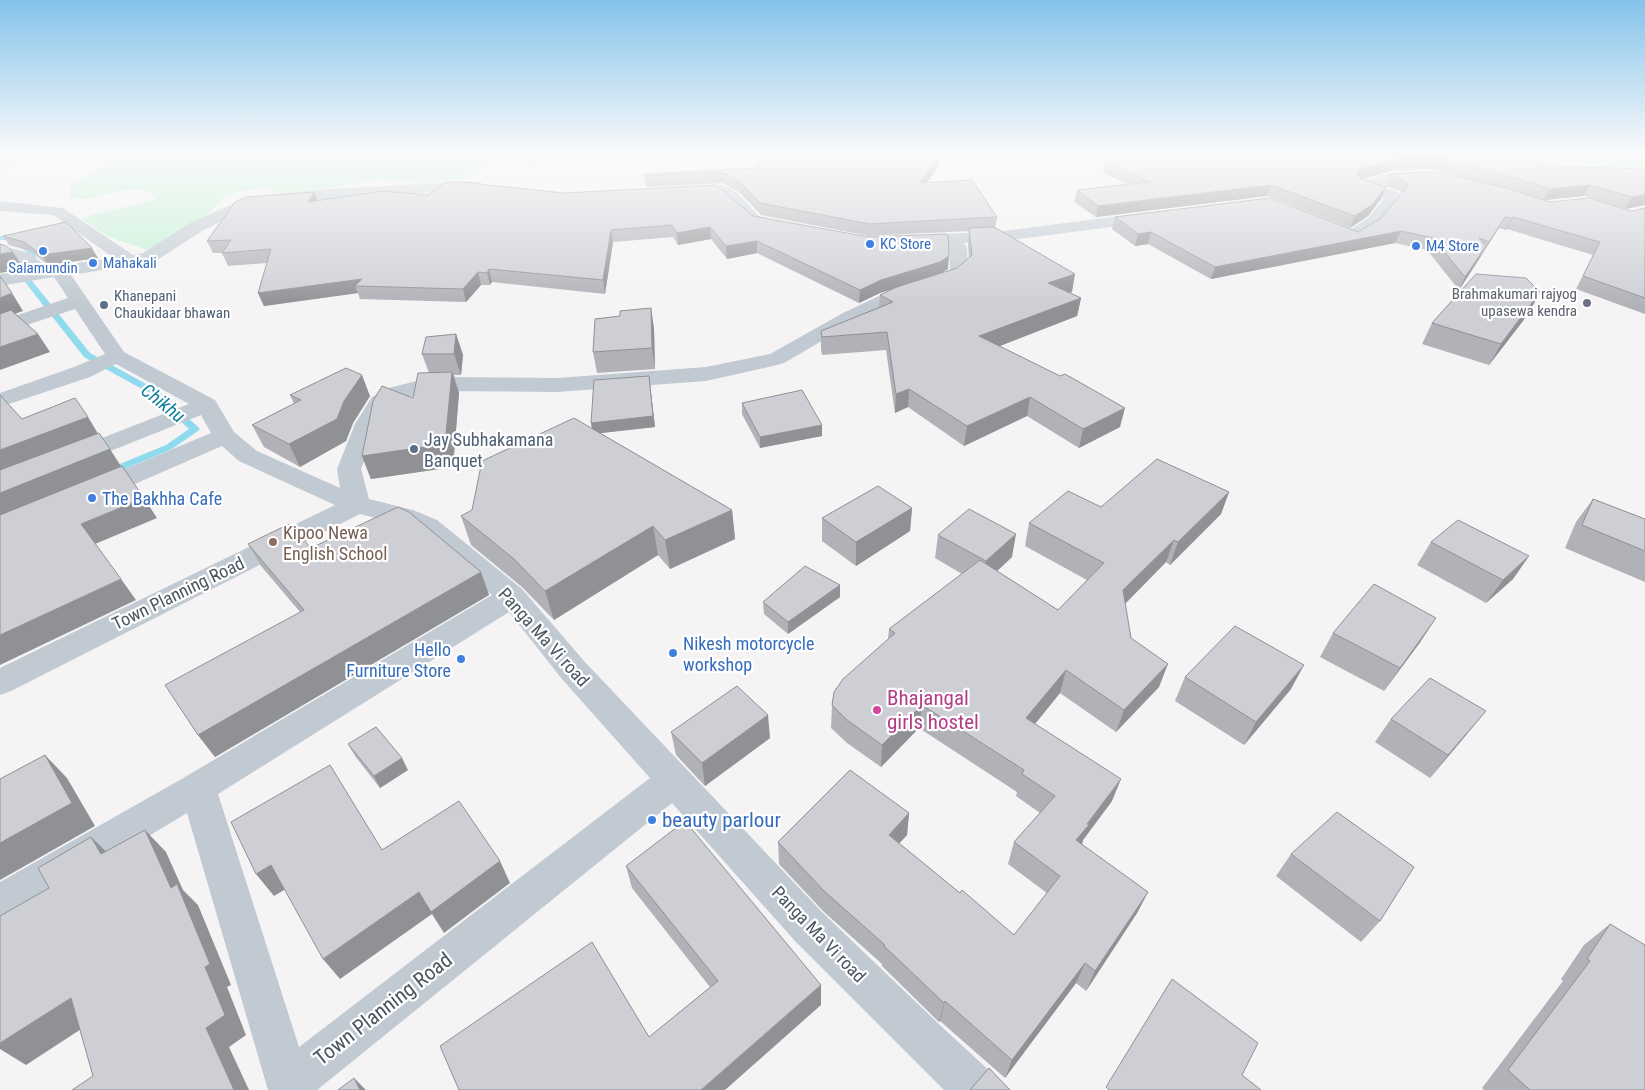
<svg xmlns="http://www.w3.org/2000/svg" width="1645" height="1090" viewBox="0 0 1645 1090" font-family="'Roboto Condensed',sans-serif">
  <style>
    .green { fill: #c3f1d5 }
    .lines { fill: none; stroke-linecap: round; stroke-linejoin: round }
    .stream { fill: #90daee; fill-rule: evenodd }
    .minor { fill: #c1cad2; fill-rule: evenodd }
    .wall { fill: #b0b2b7; fill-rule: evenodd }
    .shaded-wall { fill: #909195 }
    .building { fill: #cdcfd5; stroke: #909195 }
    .shop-dot { fill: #3f7fe0; stroke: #fff; stroke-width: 2 }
    .worship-dot { fill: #6b7280; stroke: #fff; stroke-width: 2 }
    .service-dot { fill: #5c6f8a; stroke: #fff; stroke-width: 2 }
    .education-dot { fill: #8d6e63; stroke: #fff; stroke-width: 2 }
    .hotel-dot { fill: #d1479c; stroke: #fff; stroke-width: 2 }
    .labels { text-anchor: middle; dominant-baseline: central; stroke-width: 4.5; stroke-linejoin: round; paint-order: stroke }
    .far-shop-label { font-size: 15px; fill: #366cbe; stroke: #fff; text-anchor: start }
    .far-worship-label { font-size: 15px; fill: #5b616d; stroke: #fff; text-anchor: end }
    .far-service-label { font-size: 15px; fill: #4e5e75; stroke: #fff; text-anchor: start }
    .service-label { font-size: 18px; fill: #4e5e75; stroke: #fff; text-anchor: start }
    .shop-label { font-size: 18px; fill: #366cbe; stroke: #fff; text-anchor: start }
    .education-label { font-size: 18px; fill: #785e54; stroke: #fff; text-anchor: start }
    .street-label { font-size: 18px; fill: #4a5661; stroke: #fff }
    .water-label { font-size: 19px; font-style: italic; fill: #0c7c9b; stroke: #fff }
    .near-hotel-label { font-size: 21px; fill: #b23c85; stroke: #fff; text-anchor: start }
    .near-shop-label { font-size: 21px; fill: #366cbe; stroke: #fff; text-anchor: start }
    .near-street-label { font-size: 21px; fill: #4a5661; stroke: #fff }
  </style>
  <rect width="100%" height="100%" fill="#f5f3f3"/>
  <g class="green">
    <path d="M0 155H69C44 157 20 158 0 172Z"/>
    <path d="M98 155H642L617 161 527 164 506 160 490 164 463 179 432 183 376 180 300 193 281 194 266 188 246 190 226 195 202 221 147 250 109 237 82 219 88 216 150 201 157 198C143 180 104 196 85 199 79 199 74 198 69 198L70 186 108 163Z"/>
    <polygon points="1509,155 1645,155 1645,178 1563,185"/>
  </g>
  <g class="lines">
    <polygon class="stream" points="0,236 20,237 35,253 38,266 29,277 90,353 157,390 198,427 200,429 198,431 172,449 113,474 105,474 104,472 105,470 166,445 189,429 151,394 84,357 21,277 30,266 27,253 16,240 0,240"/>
    <g class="minor">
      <polygon points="1426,171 1431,173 1434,176 1431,179 1390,183 1378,185 1400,193 1402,196 1381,223 1358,241 1346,241 1323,231 1321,227 1323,223 1329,222 1350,230 1369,217 1384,198 1357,188 1354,185 1357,182 1390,173"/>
      <path d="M476 181 481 183 484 186 481 189 328 199 250 207 202 231 154 262 71 275 124 352 215 400 234 432 257 451 340 488 337 469 355 424 372 397 389 388 432 377 557 378 706 367 770 354 843 313 881 295 940 276 950 270 949 248 946 244 911 245 905 244 902 240 905 236 1002 231 1151 212 1157 214 1159 217 1157 220 1151 222 1002 241 964 243 967 247 968 272C956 290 915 295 895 303 856 318 820 343 784 363L777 365 706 381 557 392 432 391 405 398 389 406 379 424 361 469 369 499 413 510 437 520 522 589 584 661 823 913 942 1027 993 1074 1000 1090H944L795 941 672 803 317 1090H268L187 813 14 917 0 922V882L185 777 492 595 419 532 396 523 360 514 11 691 0 695V668L335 505 239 461 222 446 105 497 96 499 87 497 83 491 87 485 211 433 201 415 0 495V478L189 404 116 364 90 377 0 407V393L74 367 105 354 75 309 0 334V321L68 298 54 277 0 286V274L28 270 17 261 0 256V245L29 253 47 267 114 258 53 215 0 211V201L63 208 133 255 143 253 190 223 246 198 328 189ZM509 612 562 679 650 778 299 1047 218 794Z"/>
      <path d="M722 185C738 189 747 205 758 215 763 220 774 220 781 221L783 225 781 229 775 230 748 225 737 210 719 195H693L690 192 693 189Z"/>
    </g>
  </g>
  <g class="wall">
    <polygon points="758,155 940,155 939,164 927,183 997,217 995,228 1072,292 1069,293 1081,298 1077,316 999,346 1120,427 1079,448 1027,416 964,446 908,407 895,413 886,350 822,355 821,349 821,331 879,307 880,295 893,289 880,293 859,303 757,253 727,259 711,239 678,245 673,237 613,242 605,294 492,282 490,285 481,285 466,302 360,299 358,293 264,306 258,293 267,263 228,266 222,253 213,253 207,241 314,192 318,201 753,216 948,269 940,274 957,268 969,258 968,245 969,231 869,236 761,215 739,192 723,183 646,187 644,174 757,168"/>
    <path d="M1439 156 1538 166 1645 169V205L1625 209 1632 211 1645 208V314L1576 289 1593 255 1507 229 1505 230 1499 228 1459 290 1427 250 1395 243 1211 279 1148 244 1135 246 1112 229 1115 217 1358 232 1380 219 1402 194 1401 191 1385 186 1390 174 1501 187 1432 169 1390 171 1362 179 1386 187 1381 199 1368 216 1350 228 1267 196 1096 217 1074 202 1077 190 1128 184 1103 173 1105 162ZM1504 187 1544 200 1584 196 1620 207 1550 202Z"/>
    <polygon points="3,236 98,258 48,265 30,251 9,245"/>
    <polygon points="651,308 654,329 655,369 597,373 593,352 620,316"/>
    <polygon points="1529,313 1489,365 1422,344 1432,323"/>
    <polygon points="456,334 463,355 461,375 454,375 459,393 453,467 371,479 362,456 413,398 429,373 422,354"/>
    <polygon points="649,376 655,427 600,433 732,510 735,539 670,569 658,555 554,620 523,588 471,545 461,516 472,510 592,429 591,423"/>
    <polygon points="290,395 370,396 353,423 346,441 300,467 264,447 252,425 294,404"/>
    <polygon points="742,403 822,436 760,448 742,414"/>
    <polygon points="1229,492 1221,514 1170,565 1166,562 1125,604 1131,638 1159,687 1116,732 1060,693 1035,724 1112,801 1083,840 1082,845 1148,892 1137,913 1086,991 1076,983 1005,1078 940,1021 939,1022 882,966 882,964 824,912 779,864 778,842 909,813 907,835 899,843 960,893 1014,935 1047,893 1008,864 1014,842 1040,813 1016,796 1017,792 919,728 881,767 847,743 831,728 832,705 888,639 889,629 962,574 935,558 938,535 1012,557 997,571 1058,610 1087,580 1025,546 1029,523 1101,507"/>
    <polygon points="1593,499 1645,519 1645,582 1565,548 1576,522"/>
    <polygon points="912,508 910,531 856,566 822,541 822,518"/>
    <polygon points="1431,542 1529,556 1513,579 1486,603 1417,565"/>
    <polygon points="248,544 311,548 481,572 489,595 215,757 198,735 300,612 261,566"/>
    <polygon points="840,585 840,597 788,634 764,614 763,602"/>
    <polygon points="1333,633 1421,641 1384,691 1320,657"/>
    <polygon points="1185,677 1291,689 1244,745 1175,701"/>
    <polygon points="1391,719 1467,734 1430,778 1375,742"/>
    <polygon points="671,732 770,738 705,786 676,755"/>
    <polygon points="348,744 408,770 380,788 355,756"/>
    <polygon points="1291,854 1380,921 1361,942 1276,876"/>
    <polygon points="626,866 821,1005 649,1037 710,987 632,888"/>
    <polygon points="1610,924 1645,1090 1484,1090 1482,1088 1563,981 1561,979 1584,945"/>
  </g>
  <g class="shaded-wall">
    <polygon points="939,155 940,155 939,164 919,195 920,183"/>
    <polygon points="1394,160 1390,171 1356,181 1357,174 1360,169"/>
    <polygon points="1271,185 1267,196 1096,217 1098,206"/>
    <polygon points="1590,185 1584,196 1544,200 1550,189"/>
    <polygon points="1386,187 1381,199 1368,216 1350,228 1355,216"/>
    <polygon points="314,192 319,203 308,202"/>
    <polygon points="1645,195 1645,205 1625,209 1632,197"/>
    <polygon points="1505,217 1499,228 1482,254 1489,242"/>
    <polygon points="1513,217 1507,229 1505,230 1512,218"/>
    <polygon points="710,227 711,239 678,245 677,233"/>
    <polygon points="611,230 613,242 605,294 603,280"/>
    <polygon points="1401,231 1395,243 1211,279 1215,267"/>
    <polygon points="1151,232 1148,244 1135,246 1138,234"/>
    <polygon points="757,241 757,253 727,259 726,246"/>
    <polygon points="1486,246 1480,258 1459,290 1465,277"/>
    <polygon points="92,248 98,258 48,265 42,255"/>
    <polygon points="13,252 24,269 0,273 0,254"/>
    <polygon points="949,256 948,269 939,274 880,293 859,303 860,290 881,280"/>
    <polygon points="489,269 492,282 490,285 487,273"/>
    <polygon points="478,272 481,285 466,302 463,289"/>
    <polygon points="1075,274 1072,292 1045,300 1048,283"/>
    <polygon points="362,279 355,286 358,293 264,306 258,293"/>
    <polygon points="1540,292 1529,313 1489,365 1501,344"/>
    <polygon points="12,293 23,311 0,319 0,298"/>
    <polygon points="1081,298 1077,316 977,355 979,336"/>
    <polygon points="651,308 654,329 655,369 652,348"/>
    <polygon points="38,334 50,352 0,370 0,347"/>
    <polygon points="456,334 463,355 461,375 454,354"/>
    <polygon points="452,372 459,393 453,467 371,479 362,456"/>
    <polygon points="362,375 370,396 353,423 346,441 300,467 289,444 344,401"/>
    <polygon points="649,376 655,427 593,434 591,423"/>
    <polygon points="909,389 908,407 895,413 896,394"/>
    <polygon points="1030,397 1027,416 964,446 967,426"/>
    <polygon points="1125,408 1120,427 1079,448 1083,429"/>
    <polygon points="88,417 100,437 0,476 0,450"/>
    <polygon points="822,425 822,436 760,448 760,437"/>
    <polygon points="110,449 122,468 0,520 0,493"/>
    <polygon points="1229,492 1221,514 1170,565 1178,542"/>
    <polygon points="144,498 157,518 95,544 81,524"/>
    <polygon points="912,508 910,531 856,566 856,542"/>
    <polygon points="732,510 735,539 670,569 665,540"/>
    <polygon points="653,526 658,555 554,620 545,591"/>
    <polygon points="1016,534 1012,557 982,585 986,561"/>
    <polygon points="1174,540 1166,562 1116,613 1123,590"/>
    <polygon points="1529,556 1513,579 1486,603 1503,580"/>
    <polygon points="481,572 489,595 215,757 198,735"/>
    <polygon points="121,579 136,600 0,665 0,635"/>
    <polygon points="840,585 840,597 788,634 788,622"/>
    <polygon points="1436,618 1421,641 1384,691 1400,668"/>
    <polygon points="1168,664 1159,687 1116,732 1124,710"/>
    <polygon points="1304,665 1291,689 1244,745 1256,722"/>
    <polygon points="1066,670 1060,693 1021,741 1026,718"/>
    <polygon points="922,705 919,728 881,767 882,745"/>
    <polygon points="1486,711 1467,734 1430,778 1448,755"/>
    <polygon points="768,715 770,738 705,786 702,763"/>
    <polygon points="45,755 67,778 95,826 0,880 0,843"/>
    <polygon points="402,758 408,770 380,788 374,776"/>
    <polygon points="1121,779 1112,801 1083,840 1081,847 1076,840"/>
    <polygon points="909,813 907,835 887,857 889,835"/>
    <polygon points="145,830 166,852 183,890 198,905 231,985 227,987 246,1035 229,1047 249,1090 234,1090 206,1028 171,888"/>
    <polygon points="91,837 114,859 101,854"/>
    <polygon points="500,861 510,883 444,933 432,914 340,979 323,959 419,892"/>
    <polygon points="271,865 289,887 274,896 256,874"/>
    <polygon points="1148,892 1137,913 1086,991 1095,971"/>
    <polygon points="1085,963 1076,983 1005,1078 1012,1060"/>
    <polygon points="821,985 821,1005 725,1090 701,1090"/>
    <polygon points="71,998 98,1018 26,1065 0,1049 0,1043"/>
    <polygon points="945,1001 940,1021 939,1022 944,1003"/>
    <polygon points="354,1078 366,1090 360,1090"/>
  </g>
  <g class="building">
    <polygon points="758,155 939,155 920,183 972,180 997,217 870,224 760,203 739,181 722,172 644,176 644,174 757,168"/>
    <polygon points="1135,155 1435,155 1439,156 1440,155 1533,155 1538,166 1645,169 1645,195 1632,197 1590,185 1550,189 1516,178 1437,158 1394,160 1360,169 1357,174 1360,178 1386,187 1373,204 1355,216 1271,185 1098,206 1077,190 1150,182 1105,162"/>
    <polygon points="1437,172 1503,187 1550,202 1589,198 1632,211 1645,208 1645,298 1583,276 1600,242 1513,217 1512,218 1505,217 1489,242 1479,238 1486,246 1465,277 1433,238 1401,231 1215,267 1151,232 1138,234 1115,217 1269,198 1358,232 1380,219 1408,186 1405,180 1390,174"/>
    <polygon points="447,182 461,182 564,193 716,185 753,216 869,237 946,234 948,236 949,256 940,262 881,280 860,290 757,241 726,246 710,227 677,233 672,225 611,230 603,280 489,269 487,273 478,272 463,289 355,286 362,279 258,293 271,249 222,253 231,240 207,241 235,202 246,197 314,192 308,202 383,191 428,195"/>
    <polygon points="66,222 92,248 42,255 24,242 3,236"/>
    <polygon points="994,227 1075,274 1048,283 1081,298 979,336 1060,376 1065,374 1125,408 1083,429 1030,397 967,426 909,389 896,394 887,332 822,337 821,331 893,302 880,295 897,287 957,268 972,255 969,228"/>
    <polygon points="0,244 6,246 13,252 0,254"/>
    <polygon points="1476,274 1526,278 1540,292 1501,344 1432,323"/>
    <polygon points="0,276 12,293 0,298"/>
    <polygon points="651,308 652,348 593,352 595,319 620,316 620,311"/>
    <polygon points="11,310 38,334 0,347 0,314"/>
    <polygon points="456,334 454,354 422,354 426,337"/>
    <polygon points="346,368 362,375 344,401 337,419 289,444 252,425 301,400 290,395"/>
    <polygon points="452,372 445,444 362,456 373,401 382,386 413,398 418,373"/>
    <polygon points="649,376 653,416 591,423 594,380"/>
    <polygon points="802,390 822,425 760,437 742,403"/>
    <polygon points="0,395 22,419 75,398 88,417 0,450"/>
    <polygon points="574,418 732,510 665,540 653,526 545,591 514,559 461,516 472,510 482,461"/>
    <polygon points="99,433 110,449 0,493 0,470"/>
    <polygon points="1157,459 1229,492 1178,542 1174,540 1123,590 1131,638 1168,664 1124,710 1066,670 1026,718 1121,779 1087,824 1089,825 1076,840 1148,892 1095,971 1085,963 1012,1060 945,1001 944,1003 884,946 885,945 824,891 778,842 850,770 909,813 889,835 960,893 962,890 1014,935 1060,876 1014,842 1055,796 1022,774 1024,770 922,705 882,745 847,720 832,705 834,692 843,679 895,633 889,629 980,560 1058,610 1104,563 1029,523 1068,491 1101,507"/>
    <polygon points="122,466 144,498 81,524 121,579 0,635 0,515"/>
    <polygon points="878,486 912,508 856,542 822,518"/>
    <polygon points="1593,499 1645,519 1645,551 1582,525"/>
    <polygon points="398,507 409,512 481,572 198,735 165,685 304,610 248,544 289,524 311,548"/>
    <polygon points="969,509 1016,534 986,561 938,535"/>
    <polygon points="1458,520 1529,556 1503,580 1431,542"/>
    <polygon points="805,566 840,585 788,622 763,602"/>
    <polygon points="1374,584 1436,618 1400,668 1333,633"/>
    <polygon points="1235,626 1304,665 1256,722 1185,677"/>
    <polygon points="1430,678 1486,711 1448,755 1391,719"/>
    <polygon points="737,686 768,715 702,763 671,732"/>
    <polygon points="376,727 402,758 374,776 348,744"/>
    <polygon points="45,755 72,803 0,843 0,779"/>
    <polygon points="330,765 382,850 459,801 500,861 431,912 419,892 323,959 271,865 256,874 231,822"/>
    <polygon points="1337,812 1414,867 1380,921 1291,854"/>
    <polygon points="685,821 821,985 701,1090 459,1090 440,1046 592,942 649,1037 718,981 626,866"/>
    <polygon points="145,830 171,888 177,884 210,964 205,967 225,1015 206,1028 234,1090 72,1090 93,1076 71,998 0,1043 0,916 49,888 38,868 91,837 101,854"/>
    <polygon points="1610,924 1645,945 1645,1090 1530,1090 1508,1070 1590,961 1587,959"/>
    <polygon points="1172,979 1258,1043 1242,1075 1261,1090 1109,1090 1106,1087"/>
    <polygon points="989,1068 1010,1090 970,1090"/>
    <polygon points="354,1078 360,1090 338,1090"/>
  </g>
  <linearGradient id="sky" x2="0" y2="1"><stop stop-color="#85c3ea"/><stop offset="0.5" stop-color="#fafafa"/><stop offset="1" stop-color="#fafafa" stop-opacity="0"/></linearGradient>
  <rect width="1645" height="307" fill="url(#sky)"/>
  <g class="shop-dot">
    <circle cx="870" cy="244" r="5"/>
    <circle cx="1416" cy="246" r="5"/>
    <circle cx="43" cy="251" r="5"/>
    <circle cx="93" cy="263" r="5"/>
    <circle cx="92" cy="498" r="5"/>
    <circle cx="673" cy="653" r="5"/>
    <circle cx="461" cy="659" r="5"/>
    <circle cx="652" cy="820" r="5"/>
  </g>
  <circle class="worship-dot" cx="1587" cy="303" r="5"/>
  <g class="service-dot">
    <circle cx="104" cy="305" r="5"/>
    <circle cx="414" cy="449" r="5"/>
  </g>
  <circle class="education-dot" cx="273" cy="542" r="5"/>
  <circle class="hotel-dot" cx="877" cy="710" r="5"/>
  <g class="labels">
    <g class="far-shop-label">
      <text x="880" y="244">KC Store</text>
      <text x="1426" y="246">M4 Store</text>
      <text x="103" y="263">Mahakali</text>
      <text x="43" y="268" text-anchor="middle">Salamundin</text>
    </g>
    <g class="far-worship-label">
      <text x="1577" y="294">Brahmakumari rajyog<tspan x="1577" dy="17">upasewa kendra</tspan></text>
    </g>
    <g class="far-service-label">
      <text x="114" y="296">Khanepani<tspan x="114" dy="17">Chaukidaar bhawan</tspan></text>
    </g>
    <g class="service-label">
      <text x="424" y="439">Jay Subhakamana<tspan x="424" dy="21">Banquet</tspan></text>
    </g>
    <g class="shop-label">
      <text x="102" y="498">The Bakhha Cafe</text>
      <text x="683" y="643">Nikesh motorcycle<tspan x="683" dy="21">workshop</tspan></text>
      <text x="451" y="649" text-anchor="end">Hello<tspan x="451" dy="21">Furniture Store</tspan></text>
    </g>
    <g class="education-label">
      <text x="283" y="532">Kipoo Newa<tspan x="283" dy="21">English School</tspan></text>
    </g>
    <g class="street-label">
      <text transform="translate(178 593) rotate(-26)">Town Planning Road</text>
      <text transform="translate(544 637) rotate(48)">Panga Ma Vi road</text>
      <text transform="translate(819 934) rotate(46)">Panga Ma Vi road</text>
    </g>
    <g class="water-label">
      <text transform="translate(163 403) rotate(38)">Chikhu</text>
    </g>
    <g class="near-hotel-label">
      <text x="887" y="698">Bhajangal<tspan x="887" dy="24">girls hostel</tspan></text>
    </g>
    <g class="near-shop-label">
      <text x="662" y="820">beauty parlour</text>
    </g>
    <g class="near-street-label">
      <text transform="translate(383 1009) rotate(-38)">Town Planning Road</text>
    </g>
  </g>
</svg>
